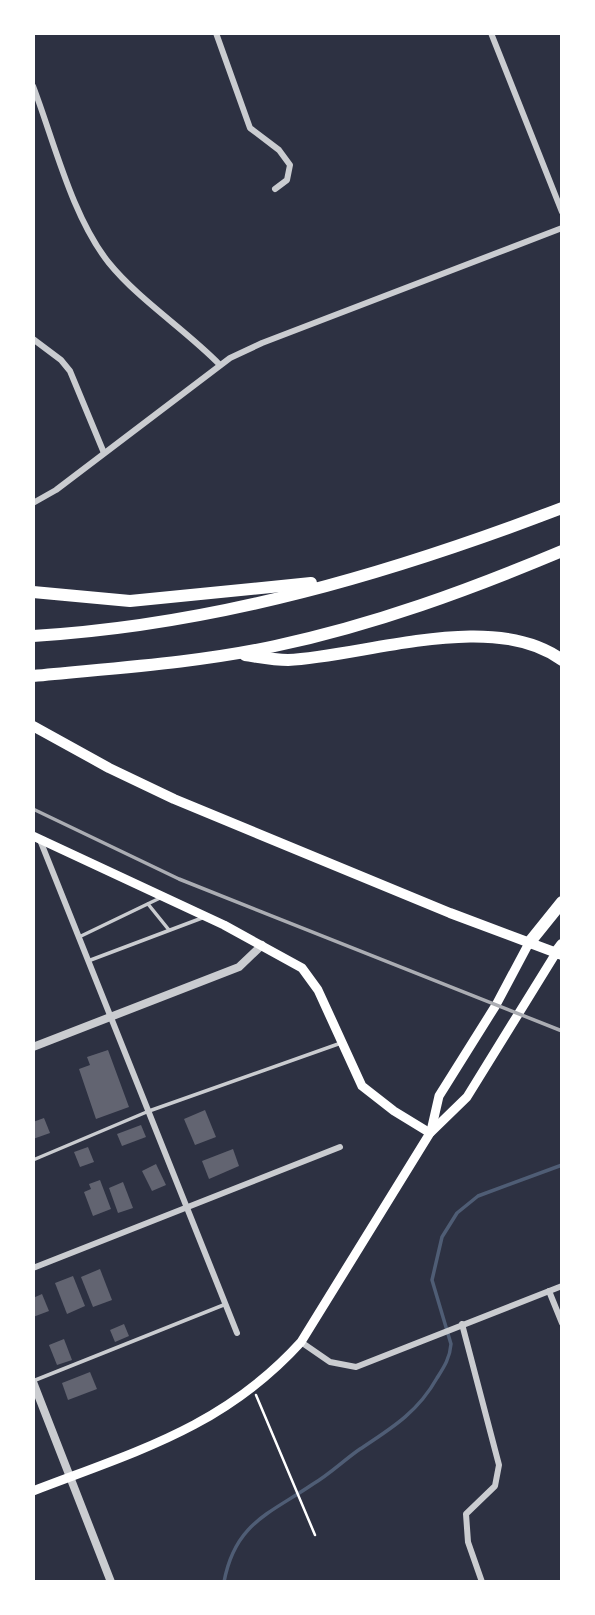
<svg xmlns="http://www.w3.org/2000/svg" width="595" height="1615" viewBox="0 0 595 1615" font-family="Signika,sans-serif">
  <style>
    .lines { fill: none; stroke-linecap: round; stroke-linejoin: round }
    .stream { stroke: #4f5d75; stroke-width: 3.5 }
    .building { fill: #626471 }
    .path { stroke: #fff; stroke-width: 2.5 }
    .service { stroke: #caccd0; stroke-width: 3.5 }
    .minor { stroke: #caccd0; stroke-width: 6 }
    .tertiary { stroke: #caccd0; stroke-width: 8 }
    .secondary { stroke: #fff; stroke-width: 9 }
    .primary { stroke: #fff; stroke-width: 10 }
    .motorway { stroke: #fff; stroke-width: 12 }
    .rail { stroke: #abadb3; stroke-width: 3.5 }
  </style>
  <rect width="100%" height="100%" fill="#2d3142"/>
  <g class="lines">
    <path class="stream" d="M224 1582C235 1523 269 1514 313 1484 330 1474 344 1460 360 1449 392 1428 418 1412 437 1378 444 1367 450 1358 451 1344L432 1280 442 1237 457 1213 478 1196 562 1165"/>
  </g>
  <g class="building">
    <polygon points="108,1050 129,1107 96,1119 79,1069 90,1065 87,1057"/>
    <polygon points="205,1110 216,1137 195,1145 184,1119"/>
    <polygon points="44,1118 50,1133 33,1139 33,1122"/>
    <polygon points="141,1125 146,1137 122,1146 117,1134"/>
    <polygon points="88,1147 94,1162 80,1167 74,1152"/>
    <polygon points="233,1149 239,1166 209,1179 202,1161"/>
    <polygon points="156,1164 166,1185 152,1191 142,1171"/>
    <polygon points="100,1180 111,1209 93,1216 84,1192 91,1189 89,1184"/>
    <polygon points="123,1182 133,1208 118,1213 109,1188"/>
    <polygon points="100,1269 112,1300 93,1307 81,1277"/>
    <polygon points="73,1276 85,1306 67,1314 55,1283"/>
    <polygon points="42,1294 49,1311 33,1317 33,1298"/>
    <polygon points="124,1324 129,1336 115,1342 110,1330"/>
    <polygon points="64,1339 72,1360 57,1365 49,1345"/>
    <polygon points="90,1372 97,1389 68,1400 62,1383"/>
  </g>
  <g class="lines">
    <polyline class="path" points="256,1395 315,1535"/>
    <g class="service">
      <polyline points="148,904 169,930"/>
      <polyline points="79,937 160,898"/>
      <polyline points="88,961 202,918"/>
      <polyline points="33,1160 149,1111 341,1043"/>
      <polyline points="33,1381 226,1304"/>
    </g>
    <g class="minor">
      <polyline points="216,33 250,128 279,150 290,165 287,180 275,189"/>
      <polyline points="491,33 562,212"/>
      <path d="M33 86C54 141 72 217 109 263 139 300 186 330 220 365"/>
      <polyline points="33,339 61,360 70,371 104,453"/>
      <polyline points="33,503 56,490 230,358 262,343 562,228"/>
      <polyline points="40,840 237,1333"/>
      <polyline points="33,1268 340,1147"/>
      <polyline points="549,1291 562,1323"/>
      <polyline points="462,1324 499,1465 495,1486 466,1514 468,1542 482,1582"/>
      <polyline points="301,1342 330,1362 356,1367 562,1286"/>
    </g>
    <g class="tertiary">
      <polyline points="33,1047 239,967 262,945"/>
      <polyline points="33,1382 111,1582"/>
    </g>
    <g class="secondary">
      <polyline points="33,836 224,925 302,968 318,990 362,1086 394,1111 430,1133"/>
      <polyline points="431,1131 439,1096 496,1005 529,943"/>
      <path d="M33 1491C137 1451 224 1427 301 1342L430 1133 467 1097 556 953"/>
    </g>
    <polyline class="primary" points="33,726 109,768 174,799 450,913 562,955"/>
    <g class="motorway">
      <polyline points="33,592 130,601 311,583"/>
      <path d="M33 636C216 625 392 573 562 508"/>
      <path d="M245 655C259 657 274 660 288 660 366 656 493 609 562 660"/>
      <path d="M33 676C113 668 197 663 275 646 374 625 469 590 562 551"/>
      <polyline points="529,943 562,902"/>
      <polyline points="556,953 562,945"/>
    </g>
    <polyline class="rail" points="33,809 179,879 562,1031"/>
  </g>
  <rect width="595" height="1615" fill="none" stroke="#ffffff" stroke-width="70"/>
</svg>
